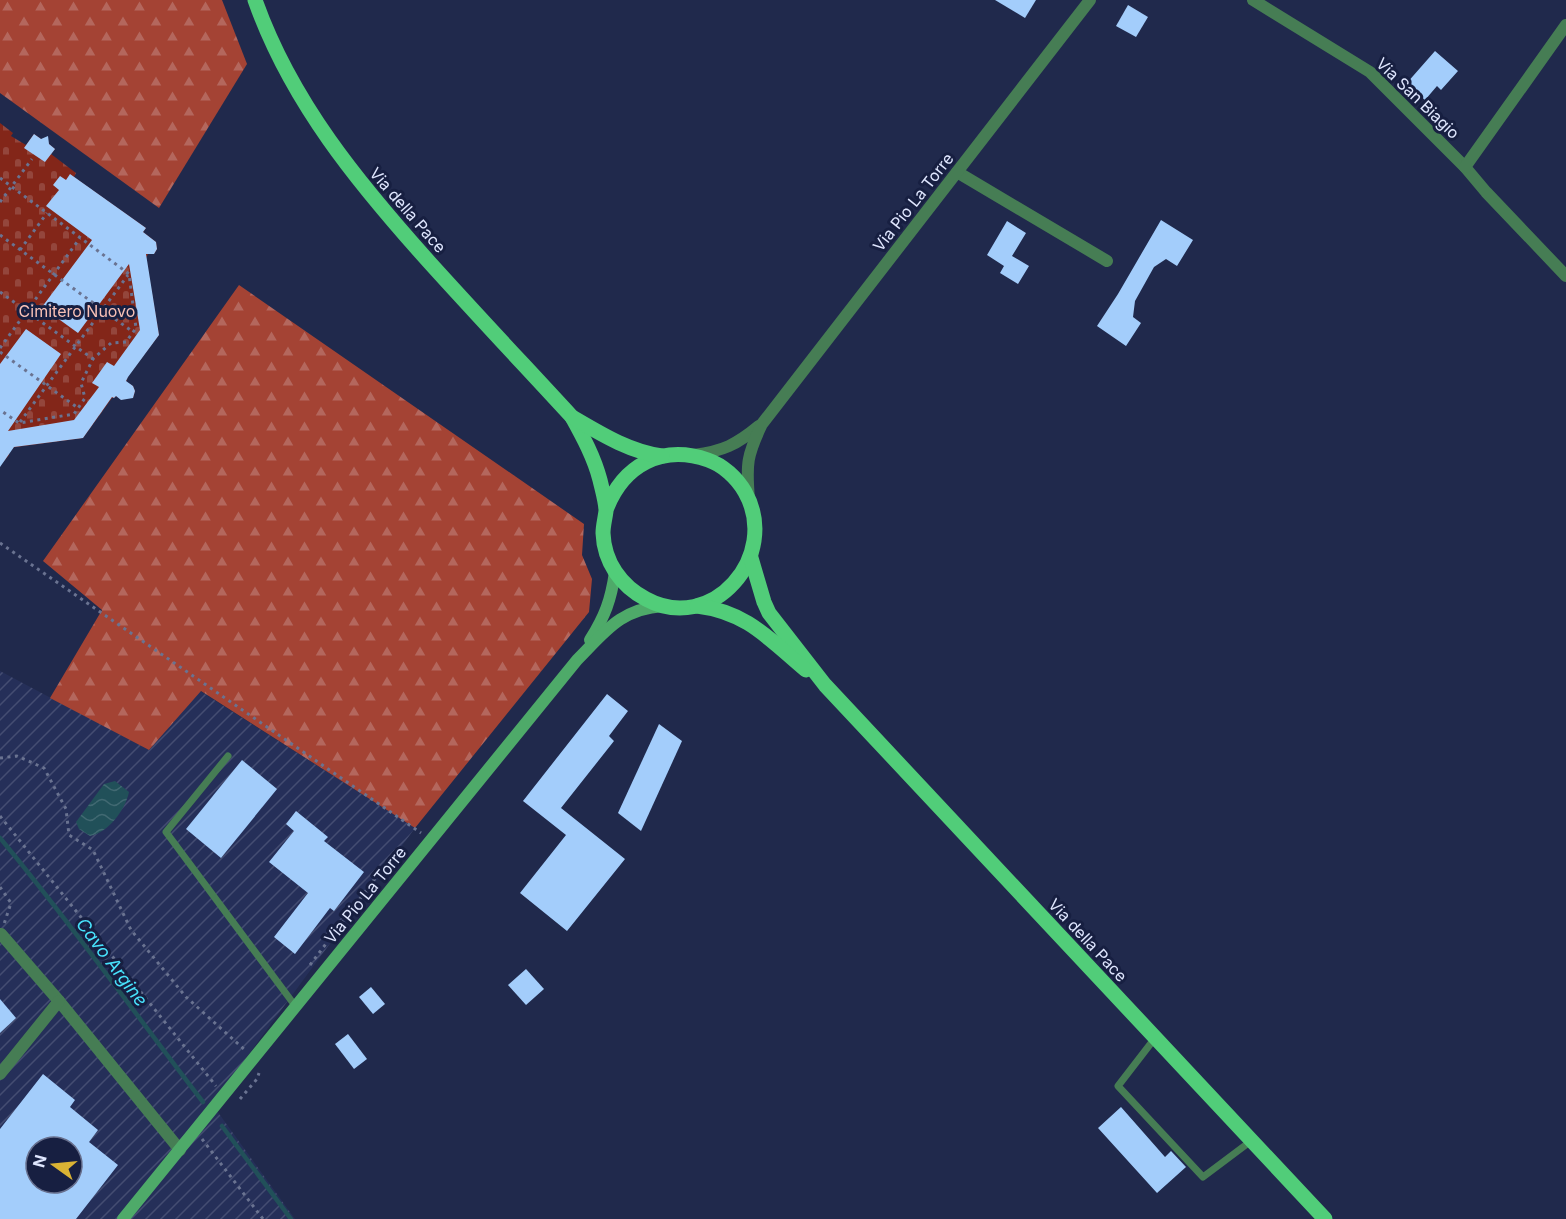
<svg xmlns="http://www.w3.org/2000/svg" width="1566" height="1219" viewBox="0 0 1566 1219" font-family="Inter,sans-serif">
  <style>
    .industrial { fill: url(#industrial-furrows); fill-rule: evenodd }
    .forest { fill: url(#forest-firs) }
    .cemetery { fill: url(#cemetery-stones) }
    .water { fill: url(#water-waves) }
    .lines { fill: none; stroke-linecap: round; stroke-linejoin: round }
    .stream { stroke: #215059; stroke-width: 4.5 }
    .building { fill: #a3cdfb; fill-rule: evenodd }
    .path { stroke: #6a7391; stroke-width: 3; stroke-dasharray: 3 4.5; stroke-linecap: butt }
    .lane { stroke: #467d54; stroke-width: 7 }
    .street { stroke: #467d54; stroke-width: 12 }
    .secondary { stroke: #4eaa69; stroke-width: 12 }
    .primary { stroke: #51cd79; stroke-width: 15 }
    .labels { text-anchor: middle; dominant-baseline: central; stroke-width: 6; stroke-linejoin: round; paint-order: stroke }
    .street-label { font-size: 16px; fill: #dfe6fe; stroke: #171f41 }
    .park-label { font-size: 16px; fill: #f8c1b6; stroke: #171f41 }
    .water-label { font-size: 18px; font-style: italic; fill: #48e2fc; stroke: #171f41 }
  </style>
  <defs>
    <pattern id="industrial-furrows" width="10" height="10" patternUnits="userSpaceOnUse" patternTransform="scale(1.5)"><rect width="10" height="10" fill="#252f59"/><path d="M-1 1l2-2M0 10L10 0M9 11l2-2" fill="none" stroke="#444d72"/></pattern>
    <pattern id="forest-firs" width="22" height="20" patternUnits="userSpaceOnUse" patternTransform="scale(1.5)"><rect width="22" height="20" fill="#a44334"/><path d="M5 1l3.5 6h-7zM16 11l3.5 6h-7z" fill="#b4675d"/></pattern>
    <pattern id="cemetery-stones" width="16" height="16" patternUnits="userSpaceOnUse" patternTransform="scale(1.5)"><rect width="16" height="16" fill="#832619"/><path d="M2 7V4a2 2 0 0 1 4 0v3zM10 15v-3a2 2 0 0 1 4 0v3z" fill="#94463c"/></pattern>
    <pattern id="water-waves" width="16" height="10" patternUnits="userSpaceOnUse" patternTransform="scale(1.5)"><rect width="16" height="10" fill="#215059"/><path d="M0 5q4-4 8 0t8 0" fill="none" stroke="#416972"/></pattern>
  </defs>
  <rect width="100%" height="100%" fill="#20294c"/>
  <path class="industrial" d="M0 671 149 750 200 691 415 828 212 1104 295 1219H0ZM36 1147H72V1183H36Z"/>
  <g class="forest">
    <polygon points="0,0 222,0 247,64 159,208 0,93"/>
    <polygon points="239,285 584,524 582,555 592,579 589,612 415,828 201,691 149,750 50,698 102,610 43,561"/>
  </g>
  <polygon class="cemetery" points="0,123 13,133 11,136 26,145 34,134 41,139 47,139 49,144 55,149 51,154 76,173 74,177 146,228 143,232 156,242 157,249 154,254 148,254 146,258 159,335 128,376 126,382 133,386 135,391 133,398 124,398 122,400 116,396 114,398 112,398 83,438 9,448 9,455 4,461 0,462"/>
  <path class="water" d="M115 781 129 792C125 810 109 832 90 836L79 829 76 822 104 784Z"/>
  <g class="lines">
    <g class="stream">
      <path d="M0 838C71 923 135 1014 203 1102"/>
      <polyline points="222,1126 291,1219"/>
    </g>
  </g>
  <g class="building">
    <polygon points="995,0 1036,0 1025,18"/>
    <polygon points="1128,5 1148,17 1136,37 1116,26"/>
    <polygon points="1435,51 1458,71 1441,90 1437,86 1425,100 1406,84"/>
    <polygon points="34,134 41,139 48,136 49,144 55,149 45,162 24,148"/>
    <polygon points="70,174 146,228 143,232 156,242 157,249 154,254 146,254 159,335 128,377 126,381 133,386 135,391 133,398 121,400 116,396 114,398 112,397 83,438 14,447 0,467 0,364 26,329 61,354 8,431 74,420 99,387 92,383 107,362 114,366 140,330 129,264 78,333 42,307 92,240 46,206 59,190 53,185 60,176 66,180"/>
    <polygon points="1161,220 1193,240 1177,266 1166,259 1154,267 1135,301 1133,317 1141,323 1126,346 1097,326 1118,294"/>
    <polygon points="1007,221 1026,233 1012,256 1029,266 1018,284 1000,273 1004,266 987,255"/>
    <polygon points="607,694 628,711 609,736 614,741 561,808 625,859 567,931 520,893 566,835 523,801"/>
    <polygon points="659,724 682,741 641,831 618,813"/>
    <polygon points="242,760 277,789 221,858 186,829"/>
    <polygon points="296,811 328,837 324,841 364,872 334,911 330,908 295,954 274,937 308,893 269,862 294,831 286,824"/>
    <polygon points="526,969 544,989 526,1005 508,985"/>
    <polygon points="371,987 385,1004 373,1014 359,997"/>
    <polygon points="0,999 16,1018 0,1033"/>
    <polygon points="348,1034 367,1059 354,1069 335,1044"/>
    <path d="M43 1074 75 1100 70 1107 98 1130 89 1142 118 1165 76 1219H0V1129ZM36 1147H72V1183H36Z"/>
    <polygon points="1121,1107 1165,1157 1171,1151 1186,1167 1157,1193 1098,1128"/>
  </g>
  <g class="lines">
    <g class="path">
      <polyline points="0,178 129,274 136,328 126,342 111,343 93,359 81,383 85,398 74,414 19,423 0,410"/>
      <polyline points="0,202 32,159"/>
      <polyline points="0,235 133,332"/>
      <polyline points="20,250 47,213"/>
      <polyline points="0,292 93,359"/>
      <polyline points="0,348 80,238"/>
      <polyline points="0,352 78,408"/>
      <polyline points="20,422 128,275"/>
      <polyline points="0,543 421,833"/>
      <polyline points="0,758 17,756 44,768 66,809 69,835 93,850 131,930 186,997 245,1050"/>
      <polyline points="0,816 216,1086"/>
      <polyline points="0,887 11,903 4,924"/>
      <polyline points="310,965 377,876 385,878"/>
      <polyline points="240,1099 257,1079 259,1073"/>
      <polyline points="202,1139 263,1219"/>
    </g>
    <g class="lane">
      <polyline points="228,756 166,832 296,1007"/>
      <polyline points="1155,1038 1118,1086 1203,1177 1251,1141"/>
    </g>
    <g class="street">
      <polyline points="1253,0 1370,72 1465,167 1486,192 1566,276"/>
      <polyline points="1465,167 1566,25"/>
      <polyline points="957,172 1107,261"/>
      <path d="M694 455C723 451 736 445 759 426"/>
      <path d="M749 499C746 464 747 455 762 424L1090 0"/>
      <polyline points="1,934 59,1001 180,1150"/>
      <polyline points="0,1074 59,1001"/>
    </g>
    <g class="secondary">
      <path d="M590 640C605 616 611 600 615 572"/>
      <path d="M123 1219 577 660C605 632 620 609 663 606"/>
    </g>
    <g class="primary">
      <path d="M255 0C291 102 359 184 430 263 477 315 525 366 572 417 583 437 594 457 600 480 602 489 606 502 606 511 605 519 603 526 603 533 604 562 621 586 646 599 712 635 781 556 745 492 737 478 723 465 708 460 662 444 623 465 606 510"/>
      <path d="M572 417C601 434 630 452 662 456"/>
      <polyline points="751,558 764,602 769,613 825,685 1325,1219"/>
      <path d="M697 606C747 612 769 639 806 670"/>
    </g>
  </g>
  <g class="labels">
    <g class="street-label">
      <text transform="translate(1418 98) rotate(44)">Via San Biagio</text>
      <text transform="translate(913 202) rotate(-52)">Via Pio La Torre</text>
      <text transform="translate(408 210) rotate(49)">Via della Pace</text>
      <text transform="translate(365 895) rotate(-51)">Via Pio La Torre</text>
      <text transform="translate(1088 940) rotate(47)">Via della Pace</text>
    </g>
    <g class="park-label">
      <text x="77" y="311">Cimitero Nuovo</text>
    </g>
    <g class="water-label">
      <text transform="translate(112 962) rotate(53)">Cavo Argine</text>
    </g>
  </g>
  <g transform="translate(54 1165) rotate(285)"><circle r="28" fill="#171f41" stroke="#676f8d" stroke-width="1.5"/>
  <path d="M0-4.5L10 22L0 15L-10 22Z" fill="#dab334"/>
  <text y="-9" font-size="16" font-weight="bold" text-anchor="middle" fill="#dfe6fe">N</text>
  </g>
</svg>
